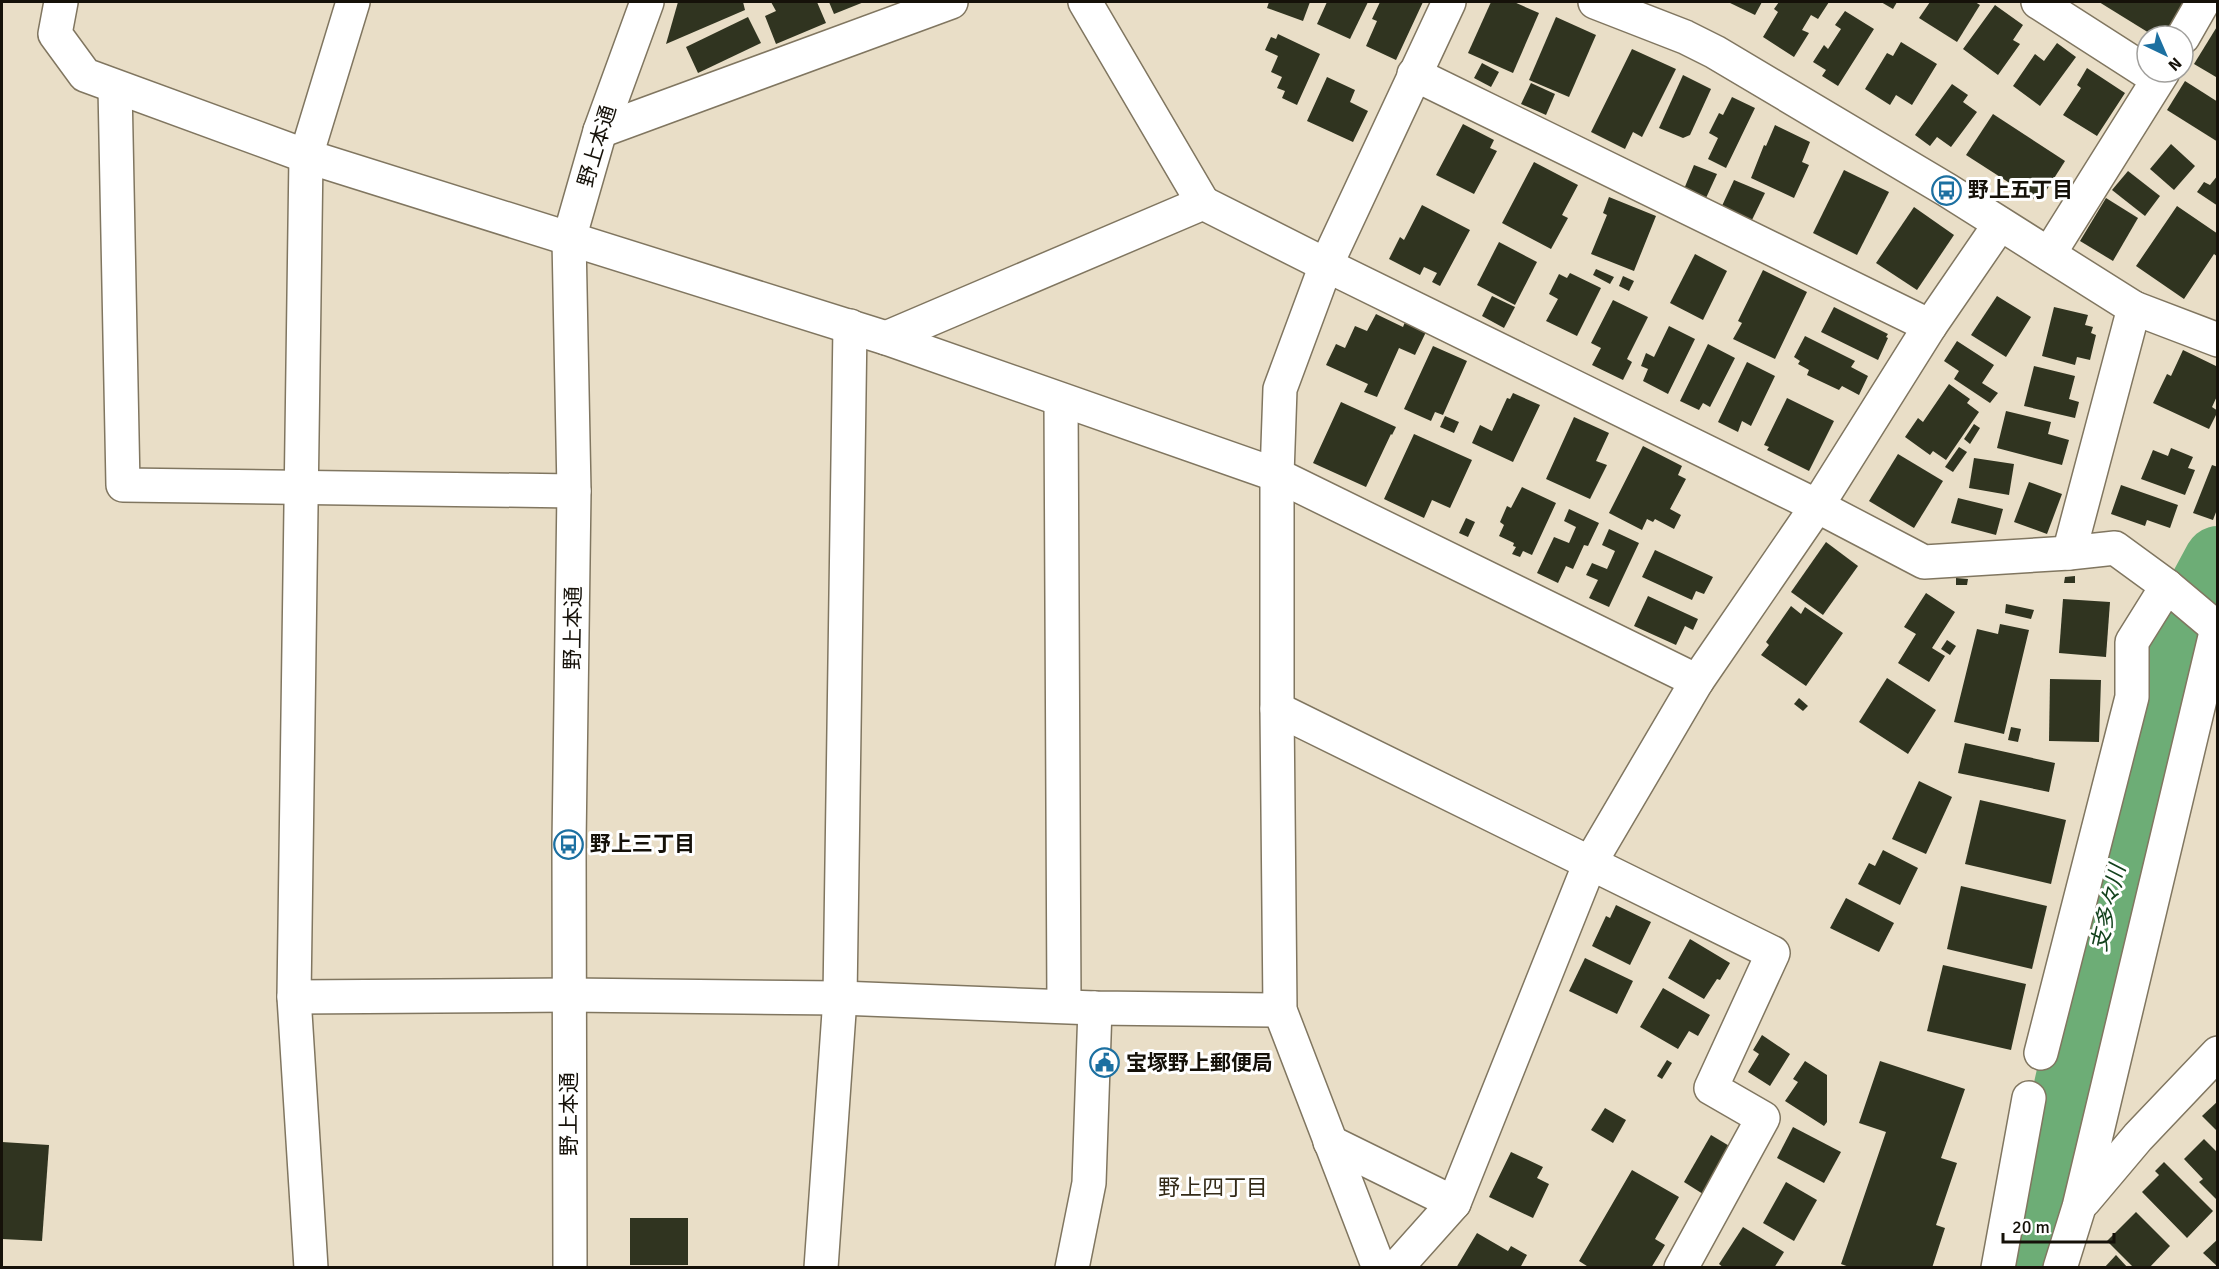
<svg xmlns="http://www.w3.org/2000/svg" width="2219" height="1269" viewBox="0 0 2219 1269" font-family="Signika,'Noto Sans JP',sans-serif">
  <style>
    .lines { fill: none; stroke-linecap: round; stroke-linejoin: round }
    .river { stroke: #6dad76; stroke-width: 68 }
    .building { fill: #303420 }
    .minor-casing { stroke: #807660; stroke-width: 36 }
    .tertiary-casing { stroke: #807660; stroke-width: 36 }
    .minor { stroke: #fff; stroke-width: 33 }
    .tertiary { stroke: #fff; stroke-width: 33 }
    .labels { text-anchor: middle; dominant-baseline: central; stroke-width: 6; stroke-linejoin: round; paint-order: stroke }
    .street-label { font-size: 21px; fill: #151109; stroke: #fff }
    .poi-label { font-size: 21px; font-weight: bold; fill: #151109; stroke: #fff; text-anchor: start }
    .water-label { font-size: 22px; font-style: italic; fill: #12411c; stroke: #fff }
    .neighbourhood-label { font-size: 22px; fill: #332a17; stroke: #fff }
  </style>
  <rect width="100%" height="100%" fill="#e9dec7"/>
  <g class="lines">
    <polyline class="river" points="2027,1268 2164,660 2218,560"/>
  </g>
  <g class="building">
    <polygon points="678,2 743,2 745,10 666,44"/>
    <polygon points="771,2 817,2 826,23 776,44 765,16 776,11"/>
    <polygon points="829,2 864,2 834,14"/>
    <polygon points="1269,2 1310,2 1303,21 1267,8"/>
    <polygon points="1327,2 1368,2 1350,39 1317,24"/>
    <polygon points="1380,2 1423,2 1396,60 1366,46 1377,21 1372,19"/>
    <polygon points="1491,2 1514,2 1539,13 1513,73 1468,53"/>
    <polygon points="1728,2 1762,2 1755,15"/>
    <polygon points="1779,2 1829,2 1818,19 1811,15 1802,30 1809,33 1794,57 1763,37 1778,12 1774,9"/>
    <polygon points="1881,2 1897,2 1893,9"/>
    <polygon points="1930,2 1975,2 1980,5 1957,42 1919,18"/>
    <polygon points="2099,2 2186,2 2164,36 2154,36"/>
    <polygon points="1995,5 2023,25 2013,40 2020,44 1998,75 1963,49"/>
    <polygon points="1845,11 1874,29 1838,86 1822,76 1826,70 1813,62 1824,45 1828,49 1841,29 1835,25"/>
    <polygon points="748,17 761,43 698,73 686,47"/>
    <polygon points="1556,17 1596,35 1569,97 1529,80"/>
    <polygon points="2218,25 2218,76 2216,77 2194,64"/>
    <polygon points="1278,34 1320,54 1297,105 1282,98 1285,91 1277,88 1282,77 1271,72 1278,56 1265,50 1271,37 1276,39"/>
    <polygon points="1901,42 1937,64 1912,105 1896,95 1890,105 1865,89 1887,53 1893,56"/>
    <polygon points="2057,43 2076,57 2040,106 2013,86 2035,54 2044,61"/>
    <polygon points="1632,49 1676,69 1642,137 1633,132 1625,149 1591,132"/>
    <polygon points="1482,63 1499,72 1491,87 1474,78"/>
    <polygon points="2087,68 2125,93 2097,136 2063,115 2081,88 2077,85"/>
    <polygon points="1683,75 1711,89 1690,135 1683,138 1659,128"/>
    <polygon points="1327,77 1355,90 1350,102 1368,111 1353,142 1307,121"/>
    <polygon points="2185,81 2218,102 2218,142 2167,110"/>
    <polygon points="1531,83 1555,94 1546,115 1521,104"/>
    <polygon points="1952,84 1968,95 1963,102 1977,112 1951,147 1937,137 1930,146 1915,135"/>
    <polygon points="1732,97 1755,108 1726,168 1708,159 1718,138 1709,133 1719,113 1723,115"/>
    <polygon points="1993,114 2065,161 2039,202 1966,155"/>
    <polygon points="1463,124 1494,140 1490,148 1497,151 1474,194 1436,175"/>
    <polygon points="1775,125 1810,142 1802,162 1809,165 1794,198 1751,178 1764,145 1766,146"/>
    <polygon points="2171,144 2195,166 2174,190 2150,169"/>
    <polygon points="1534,162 1578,185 1562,215 1568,218 1551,249 1502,223"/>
    <polygon points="1694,165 1717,174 1706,198 1684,189"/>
    <polygon points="1844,170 1889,192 1857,255 1813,233"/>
    <polygon points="2128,171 2160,196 2145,216 2112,190"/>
    <polygon points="2218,175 2218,206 2197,192 2204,182 2210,185"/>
    <polygon points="1734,180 1765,193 1751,222 1721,208"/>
    <polygon points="1609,197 1656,216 1634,271 1591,254 1607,215 1603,213"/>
    <polygon points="2106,198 2138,218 2113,261 2080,241"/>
    <polygon points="1422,205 1470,230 1440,286 1432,282 1437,273 1424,267 1420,275 1389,259 1400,237 1404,240"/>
    <polygon points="2177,206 2218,234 2218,257 2214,254 2184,299 2136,266"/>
    <polygon points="1914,207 1954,235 1917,290 1876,263"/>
    <polygon points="1499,242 1537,262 1515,305 1477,285"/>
    <polygon points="1695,254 1727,271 1703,320 1670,303"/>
    <polygon points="1596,269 1614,277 1610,284 1593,275"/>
    <polygon points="1763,270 1807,292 1775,359 1733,339 1742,323 1738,321"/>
    <polygon points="1570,273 1601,288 1577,336 1546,321 1558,299 1549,294 1559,274 1567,278"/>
    <polygon points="1623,276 1634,281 1629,291 1619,286"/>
    <polygon points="1492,296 1515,307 1504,328 1482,316"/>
    <polygon points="1997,296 2031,317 2006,357 1971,335"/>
    <polygon points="1613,300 1648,317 1627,359 1632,362 1623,380 1592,365 1601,348 1591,343"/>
    <polygon points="1834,307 1888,334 1886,337 1888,338 1878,360 1821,332"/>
    <polygon points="2054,307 2088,315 2085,325 2093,327 2091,333 2096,335 2090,360 2077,357 2075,365 2042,356"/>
    <polygon points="1376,314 1403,327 1405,322 1426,332 1415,355 1399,348 1377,397 1364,392 1368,384 1326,365 1336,344 1345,348 1355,326 1367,331"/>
    <polygon points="1669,326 1695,339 1668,394 1643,381 1648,369 1641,366 1646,353 1654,357"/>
    <polygon points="1805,336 1855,361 1851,367 1868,376 1859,395 1842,386 1839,390 1807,375 1809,370 1798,364 1800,361 1794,357"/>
    <polygon points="1957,341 1994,365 1982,383 1998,393 1990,403 1954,379 1959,371 1944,361"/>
    <polygon points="1708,344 1735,358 1710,407 1703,403 1699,410 1680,401"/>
    <polygon points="1433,346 1467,361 1443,415 1435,412 1431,421 1404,409"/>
    <polygon points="2183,350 2218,367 2218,394 2212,407 2218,411 2209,429 2153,403 2167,374 2171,376"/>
    <polygon points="1747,362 1775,376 1751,426 1742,421 1738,432 1718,422"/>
    <polygon points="2034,366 2075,376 2069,399 2079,402 2075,418 2024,406"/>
    <polygon points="1949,384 1970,399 1967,403 1979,412 1946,460 1933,451 1930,455 1905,437 1918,418 1923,422"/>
    <polygon points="1513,393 1540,405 1513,462 1472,443 1480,425 1492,431 1507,398 1510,399"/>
    <polygon points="1787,398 1834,421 1809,471 1767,450 1769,447 1764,445"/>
    <polygon points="1341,402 1396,427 1392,435 1391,434 1366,487 1313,463"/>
    <polygon points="2006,411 2051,422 2048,434 2069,440 2062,465 1997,448"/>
    <polygon points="1445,416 1459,422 1454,433 1440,427"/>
    <polygon points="1574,417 1609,433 1596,461 1607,465 1590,499 1546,479"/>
    <polygon points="1974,424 1980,428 1970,444 1964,439"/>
    <polygon points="1414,434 1472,460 1450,508 1432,500 1424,518 1384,499"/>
    <polygon points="1643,446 1682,466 1678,475 1686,479 1670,509 1681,515 1674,529 1655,519 1653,522 1647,519 1642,530 1609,513"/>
    <polygon points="1959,447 1967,452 1953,472 1945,467"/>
    <polygon points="2171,448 2193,457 2188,468 2195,470 2185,495 2141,479 2153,450 2168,456"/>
    <polygon points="1898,454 1943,481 1914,528 1869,501"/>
    <polygon points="1974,458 2014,464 2009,495 1969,488"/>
    <polygon points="2212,465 2218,467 2218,507 2213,520 2193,513"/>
    <polygon points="2029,482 2062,494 2047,534 2014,522"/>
    <polygon points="2121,485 2178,505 2170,528 2147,520 2145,526 2111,514"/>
    <polygon points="1522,487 1556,503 1532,555 1523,551 1520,557 1512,554 1516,547 1513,546 1514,543 1499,536 1504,525 1500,522 1507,506 1511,508"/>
    <polygon points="1958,498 2003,509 1996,535 1951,523"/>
    <polygon points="1569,509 1599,523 1588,546 1584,545 1573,569 1566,566 1558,583 1537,573 1554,537 1569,543 1576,527 1564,521"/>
    <polygon points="1466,518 1475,522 1468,537 1459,533"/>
    <polygon points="1609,529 1639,543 1609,607 1589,598 1598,580 1586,575 1592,563 1607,569 1615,551 1602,545"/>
    <polygon points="1826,542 1858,566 1823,615 1791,592"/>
    <polygon points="1655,550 1713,577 1704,594 1696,591 1692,600 1642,577"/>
    <polygon points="2075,576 2075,583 2064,583 2065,577"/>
    <polygon points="1956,578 1968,579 1967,585 1956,585"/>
    <polygon points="1926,593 1955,612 1932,648 1945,656 1929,682 1898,663 1916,634 1904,627"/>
    <polygon points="1648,596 1698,619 1693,630 1685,626 1676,645 1634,626"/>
    <polygon points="2063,599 2110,602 2106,657 2059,653"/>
    <polygon points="2006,604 2034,610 2031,619 2005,613"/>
    <polygon points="1791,606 1801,614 1805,607 1843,633 1806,686 1761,655 1769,645 1766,642"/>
    <polygon points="2000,624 2029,630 2004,734 1954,722 1977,629 1998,634"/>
    <polygon points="1947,640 1956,646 1950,655 1941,649"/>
    <polygon points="1887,678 1936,710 1908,754 1859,722"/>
    <polygon points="2050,679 2101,680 2099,742 2049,741"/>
    <polygon points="1799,698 1808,706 1803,711 1794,704"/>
    <polygon points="2011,727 2021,729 2018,742 2008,740"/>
    <polygon points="1965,743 2055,763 2049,792 1958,773"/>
    <polygon points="1919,781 1952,797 1926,854 1892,839"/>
    <polygon points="1980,800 2066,820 2051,884 1965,864"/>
    <polygon points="1883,850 1918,868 1900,905 1858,884 1869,863 1875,866"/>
    <polygon points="1961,886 2047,906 2032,969 1947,949"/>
    <polygon points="1846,898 1894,923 1879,952 1830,928"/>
    <polygon points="1616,905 1651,922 1630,965 1592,946 1606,916 1610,918"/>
    <polygon points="1690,939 1730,963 1720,980 1717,979 1704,999 1668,978"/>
    <polygon points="1585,958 1633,981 1617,1014 1569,991"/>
    <polygon points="1943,965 2026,984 2011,1050 1927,1031"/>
    <polygon points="1663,988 1710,1015 1698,1036 1689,1031 1678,1049 1640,1027"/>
    <polygon points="1762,1035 1790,1054 1770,1086 1748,1072 1759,1054 1753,1050"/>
    <polygon points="1667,1060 1672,1063 1662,1079 1657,1076"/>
    <polygon points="1805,1061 1827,1075 1827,1122 1824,1126 1785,1101 1798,1082 1793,1079"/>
    <polygon points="1880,1061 1965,1089 1941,1158 1957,1163 1936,1225 1945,1228 1932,1268 1852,1268 1841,1264 1886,1132 1859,1123"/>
    <polygon points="2218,1101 2218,1132 2202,1116"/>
    <polygon points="1605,1108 1626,1120 1613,1143 1591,1130"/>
    <polygon points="1793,1127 1841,1152 1824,1183 1777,1158"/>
    <polygon points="1711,1135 1731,1147 1703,1194 1684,1182"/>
    <polygon points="2204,1139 2218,1153 2218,1201 2199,1182 2203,1179 2184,1159"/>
    <polygon points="2,1142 49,1145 42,1241 2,1239"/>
    <polygon points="1511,1152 1543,1167 1537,1178 1549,1184 1533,1218 1489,1197"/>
    <polygon points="2164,1162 2213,1211 2187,1238 2142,1192 2159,1175 2155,1171"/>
    <polygon points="1632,1170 1679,1197 1655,1239 1665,1245 1651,1268 1590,1268 1579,1261"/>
    <polygon points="1786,1182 1817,1200 1794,1241 1763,1223"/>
    <polygon points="2136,1212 2170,1246 2149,1268 2134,1268 2107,1241"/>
    <rect x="630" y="1218" width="58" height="47"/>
    <polygon points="1743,1227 1784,1252 1774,1268 1724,1268 1719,1264"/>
    <polygon points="1477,1233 1508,1251 1511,1246 1527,1255 1520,1268 1456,1268"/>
    <polygon points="2218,1239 2218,1267 2203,1253"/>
    <polygon points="2116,1255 2128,1268 2104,1268"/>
  </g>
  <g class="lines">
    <defs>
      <g id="minor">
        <polyline points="61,2 55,34 85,75 306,156 886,338 1277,475 1697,681"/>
        <polyline points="1085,2 1203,203"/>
        <polyline points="1595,2 1685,37 1715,52 1947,190 2134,308 2069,553 2115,548 2167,586 2218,629"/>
        <polyline points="2038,2 2147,72"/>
        <polyline points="2183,37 2203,2"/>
        <polyline points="115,87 123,485 574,491"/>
        <polyline points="600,131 951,2"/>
        <polyline points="2049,254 2163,72"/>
        <polyline points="2134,308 2218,340"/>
        <polyline points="1930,326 2000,224"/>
        <polyline points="886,338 1203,203 1326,265 1817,506 1924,562 2069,553"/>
        <polyline points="1061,400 1064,1006"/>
        <polyline points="1277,709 1773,953 1711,1088 1763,1118 1681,1268"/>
        <polyline points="294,997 569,995 840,998 1095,1008 1280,1010"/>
        <polyline points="2041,1053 2132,697 2132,642 2167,586"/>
        <polyline points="1330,1142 1454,1203"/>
        <polyline points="2084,1201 2138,1137 2218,1053"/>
        <polyline points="311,1268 294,997 306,156 353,2"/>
        <polyline points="821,1268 840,998 850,326"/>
        <polyline points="1072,1268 1089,1183 1095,1008"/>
        <polyline points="1379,1268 1280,1010 1277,709 1277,475 1280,389 1326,265 1449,2"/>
        <polyline points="1396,1268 1454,1203 1590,863 1697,681 1817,506 1930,326 1414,74"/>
        <polyline points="1998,1268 2029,1098"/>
        <polyline points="2060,1268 2079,1207 2217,628"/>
      </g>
      <polyline id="tertiary" points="570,1268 569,844 574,491 569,239 600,131 647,2"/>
    </defs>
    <use href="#minor" class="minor-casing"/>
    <use href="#tertiary" class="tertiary-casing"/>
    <use href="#minor" class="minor"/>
    <use href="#tertiary" class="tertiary"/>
  </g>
  <defs>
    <symbol id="bus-ring" viewBox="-11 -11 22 22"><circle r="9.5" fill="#fff" stroke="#1c70a1" stroke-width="1.5"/><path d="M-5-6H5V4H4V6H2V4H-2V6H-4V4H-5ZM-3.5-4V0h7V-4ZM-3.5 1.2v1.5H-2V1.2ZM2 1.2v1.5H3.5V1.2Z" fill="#1c70a1"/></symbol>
    <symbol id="civic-ring" viewBox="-11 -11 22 22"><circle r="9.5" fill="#fff" stroke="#1c70a1" stroke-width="1.5"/><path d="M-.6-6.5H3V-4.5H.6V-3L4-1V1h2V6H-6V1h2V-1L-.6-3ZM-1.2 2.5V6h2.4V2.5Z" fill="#1c70a1"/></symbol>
  </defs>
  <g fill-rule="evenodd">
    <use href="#bus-ring" x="1930" y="174" width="33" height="33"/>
    <use href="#bus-ring" x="552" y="828" width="33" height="33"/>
    <use href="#civic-ring" x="1088" y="1046" width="33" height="33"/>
  </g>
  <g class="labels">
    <g class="street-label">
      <text transform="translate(597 146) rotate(-73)">野上本通</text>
      <text transform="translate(573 628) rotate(-89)">野上本通</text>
      <text transform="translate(569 1114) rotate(-90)">野上本通</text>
    </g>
    <g class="poi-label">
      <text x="1968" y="190">野上五丁目</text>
      <text x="590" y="844">野上三丁目</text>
      <text x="1126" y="1063">宝塚野上郵便局</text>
    </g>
    <g class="water-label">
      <text transform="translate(2108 908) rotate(-77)">支多々川</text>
    </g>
    <g class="neighbourhood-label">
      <text x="1213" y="1187">野上四丁目</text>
    </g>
  </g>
  <rect width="2219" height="1269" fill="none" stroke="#151109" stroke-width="6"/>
  <g transform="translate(2165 54) rotate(136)"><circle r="28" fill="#ffffff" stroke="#a1a09d" stroke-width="1.5"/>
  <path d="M0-4.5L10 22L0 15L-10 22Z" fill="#1c70a1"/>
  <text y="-9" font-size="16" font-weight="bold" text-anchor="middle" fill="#151109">N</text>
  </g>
  <path d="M2003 1233v9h111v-9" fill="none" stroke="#151109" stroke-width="3"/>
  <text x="2012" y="1233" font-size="18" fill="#151109" stroke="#ffffff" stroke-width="4.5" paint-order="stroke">20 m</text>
</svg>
